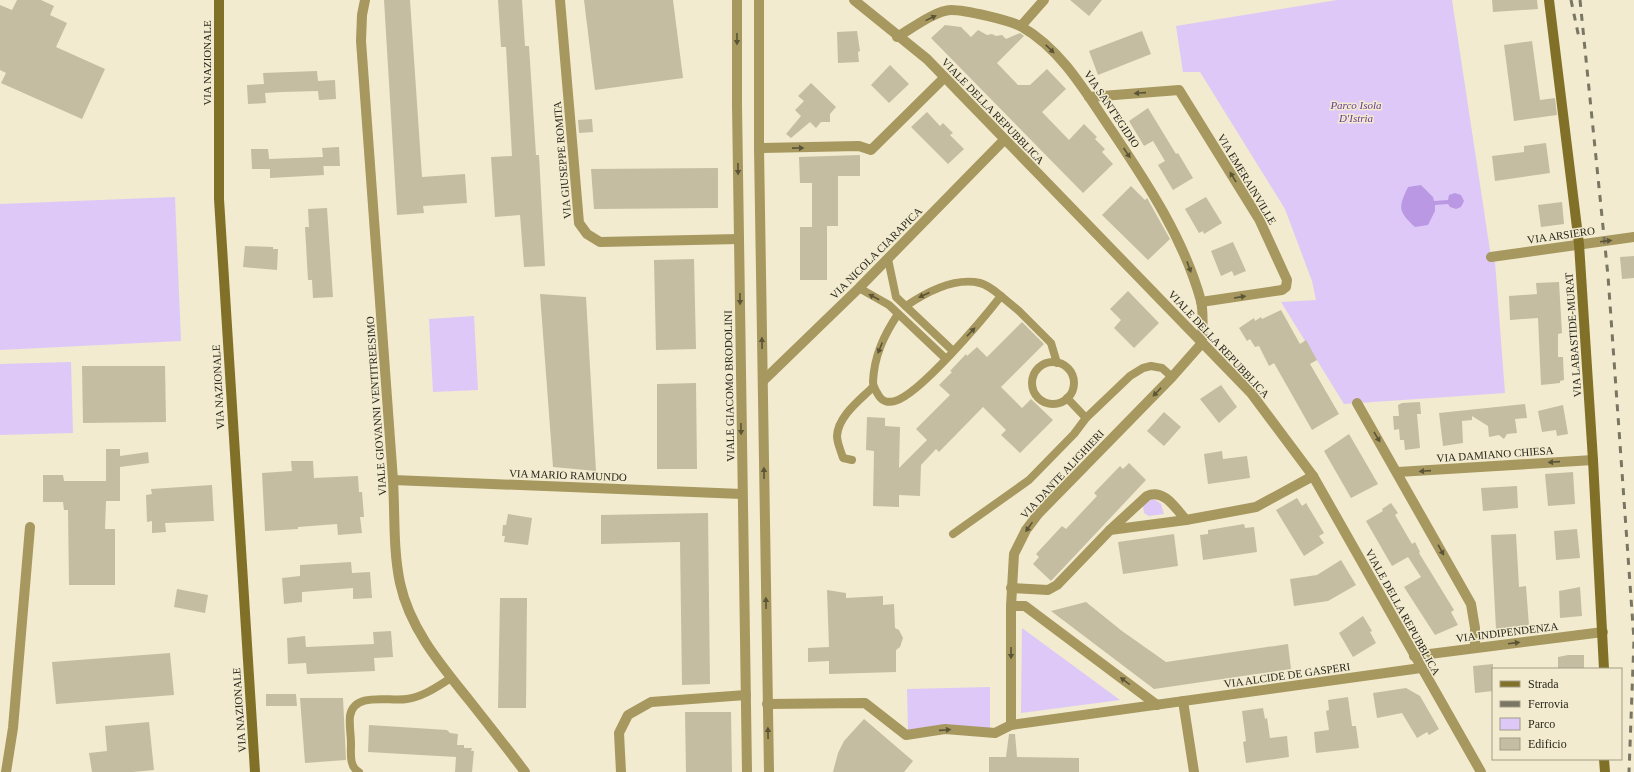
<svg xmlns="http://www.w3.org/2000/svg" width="1634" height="772" viewBox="0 0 1634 772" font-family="Georgia,serif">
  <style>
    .green { fill: #dec8f8 }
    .water { fill: #bb98e3 }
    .building { fill: #c4bda2 }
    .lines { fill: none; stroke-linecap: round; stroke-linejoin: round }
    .lane { stroke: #a6985f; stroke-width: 8 }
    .street { stroke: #a6985f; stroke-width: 10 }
    .secondary { stroke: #817027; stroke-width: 10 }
    .rail { stroke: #7a7664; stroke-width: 3; stroke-dasharray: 7 7; stroke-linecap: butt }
    .oneway { fill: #5b5437 }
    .labels { text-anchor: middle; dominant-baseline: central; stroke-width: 3; stroke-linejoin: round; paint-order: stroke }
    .street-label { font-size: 11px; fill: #29271c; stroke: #f2ebcf }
    .park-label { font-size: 11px; font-style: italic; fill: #683a93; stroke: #f2ebcf }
  </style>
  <rect width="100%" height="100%" fill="#f2ebcf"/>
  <g class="green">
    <polygon points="1337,0 1452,0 1491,257 1495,262 1505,393 1344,404 1281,302 1316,300 1312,281 1285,209 1200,72 1183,72 1176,26"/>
    <polygon points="175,197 181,341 0,350 0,204"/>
    <polygon points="474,316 478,390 433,392 429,319"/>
    <polygon points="71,362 73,433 0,435 0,364"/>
    <polygon points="1154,499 1161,504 1164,514 1149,516 1144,513 1143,506 1148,501"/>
    <polygon points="1022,628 1120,700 1021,713"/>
    <polygon points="990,687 990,728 908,730 907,689"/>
  </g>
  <path class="water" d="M1421 185 1433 197 1434 201 1448 200 1449 195 1455 193 1461 195 1464 201 1461 207 1456 209 1450 207 1448 204 1435 205V211L1428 225 1415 227C1398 211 1398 208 1408 187Z"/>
  <g class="building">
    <polygon points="17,0 41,0 54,6 50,15 67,23 56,47 105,69 82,119 1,83 6,73 0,70 0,5 12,10"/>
    <polygon points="384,0 410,0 422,177 465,174 467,203 423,206 424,213 397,215"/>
    <polygon points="498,0 522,0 525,46 529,46 536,155 539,155 545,266 524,267 520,215 495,217 491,157 512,156 506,47 501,47"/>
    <polygon points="584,0 673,0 683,78 595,90"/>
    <polygon points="1070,0 1102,0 1089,16"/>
    <polygon points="1492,0 1537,0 1538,9 1493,12"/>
    <polygon points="945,25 961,27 971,37 978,30 987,35 992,34 996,36 1002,35 1006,39 1020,33 1024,36 997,63 1018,85 1030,85 1047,69 1066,89 1042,112 1069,140 1084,124 1097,137 1095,139 1105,149 1102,152 1113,164 1083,193 931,38"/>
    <polygon points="857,31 860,51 858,52 859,62 838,63 837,32"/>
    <polygon points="1142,31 1151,54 1098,75 1089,51"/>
    <polygon points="1532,41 1540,100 1555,98 1557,115 1514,121 1504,45"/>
    <polygon points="890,65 909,84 889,103 871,85"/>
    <polygon points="317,71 318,81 335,80 336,99 319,100 318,91 282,92 265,93 266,103 248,104 247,85 264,84 263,73"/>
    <polygon points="811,83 836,107 830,114 830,122 821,122 816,128 810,122 791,138 786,134 801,116 795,110 804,101 798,96"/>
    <polygon points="1148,108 1176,154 1178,153 1193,178 1173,190 1158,165 1165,161 1153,141 1144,146 1129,121"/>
    <polygon points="927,112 940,126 943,123 953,133 950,135 964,149 948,164 911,127"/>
    <polygon points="592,119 593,132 579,133 578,120"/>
    <polygon points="1546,143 1550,173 1495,181 1492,156 1524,152 1524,146"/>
    <polygon points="339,147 340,166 323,166 323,161 324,175 270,178 270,169 252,169 251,149 268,149 270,167 269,159 323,157 322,148"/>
    <polygon points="860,155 860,176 838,176 838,226 827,226 827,280 800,280 800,227 812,227 812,183 800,183 799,157"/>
    <polygon points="718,168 718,208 594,209 591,169"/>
    <polygon points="1131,186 1145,200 1147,198 1170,239 1148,260 1102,215"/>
    <polygon points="1206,197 1222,223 1204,234 1203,231 1199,233 1185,209"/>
    <polygon points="1562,202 1564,224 1541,227 1538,205"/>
    <polygon points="327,208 333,297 313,298 312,280 308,280 307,263 305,227 309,227 308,209"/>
    <polygon points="1233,242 1246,271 1234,276 1232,271 1221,276 1211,251"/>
    <polygon points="245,246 273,247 273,249 278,249 277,270 243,267"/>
    <polygon points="1634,256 1634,278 1622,279 1620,257"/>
    <polygon points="694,259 696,349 656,350 654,260"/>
    <polygon points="1559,282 1562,333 1558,334 1558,357 1563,357 1564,380 1560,381 1560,383 1541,385 1538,318 1510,320 1509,296 1537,294 1536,283"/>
    <polygon points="1128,291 1159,323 1134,348 1114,328 1121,320 1110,309"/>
    <polygon points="540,294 586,297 596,471 553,467"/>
    <polygon points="1281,310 1300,344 1306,340 1317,360 1310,364 1339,414 1312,430 1274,363 1269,366 1259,346 1255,347 1250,339 1247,341 1239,328 1254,318 1255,321 1261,317 1262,319"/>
    <polygon points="1022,322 1044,344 1001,387 1022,408 1031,399 1053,420 1020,453 1001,435 1006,430 983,407 939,452 936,449 921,465 920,496 899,495 899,507 873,506 874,451 866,450 867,417 885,418 885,426 900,427 899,468 927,440 916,429 950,395 939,385 952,372 950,371 966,354 967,356 977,347 987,357"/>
    <polygon points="82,366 165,366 166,422 83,423"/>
    <polygon points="696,383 697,469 657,469 657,384"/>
    <polygon points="1221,385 1237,407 1219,423 1200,399"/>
    <polygon points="1420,402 1421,414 1417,414 1420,448 1405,450 1404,440 1400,440 1399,429 1394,430 1393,416 1399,416 1398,405 1402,403"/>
    <polygon points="1525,404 1527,418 1515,419 1517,433 1507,434 1504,439 1499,435 1489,437 1488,426 1472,416 1472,420 1462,421 1463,443 1443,446 1439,413"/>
    <polygon points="1563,405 1568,434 1557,436 1556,430 1542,432 1538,411"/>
    <polygon points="1164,412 1181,427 1164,446 1147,431"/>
    <polygon points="1349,434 1378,484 1351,498 1324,451"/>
    <polygon points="106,449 120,449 120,456 148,452 149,463 120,467 120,501 106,501 105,529 115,529 115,585 69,585 68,510 64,510 63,502 43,502 43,475 63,475 64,481 106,481"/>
    <polygon points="1222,451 1223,459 1247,456 1250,478 1208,484 1204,454"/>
    <polygon points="291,461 313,461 314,478 358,476 359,492 362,492 364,517 360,517 362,533 338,535 337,524 298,527 298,529 265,531 262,473 292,471"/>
    <polygon points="1129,463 1146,480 1051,581 1033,564 1039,557 1036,554 1062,526 1066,529 1097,496 1094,493 1120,466 1123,469"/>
    <polygon points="1573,472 1575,504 1548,506 1545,474"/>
    <polygon points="212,485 214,521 165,523 166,532 152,533 152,521 147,522 146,495 152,494 151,489"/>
    <polygon points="1517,486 1518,508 1483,511 1481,488"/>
    <polygon points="1297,498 1302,506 1306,503 1324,533 1319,536 1324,543 1304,556 1276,510"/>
    <polygon points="1391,503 1398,513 1395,515 1412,544 1415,542 1420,552 1419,553 1454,610 1451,612 1458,625 1435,635 1404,587 1421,577 1408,557 1392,566 1366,521 1383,511 1382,509"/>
    <polygon points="708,513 710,684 682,685 680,542 601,544 601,515"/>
    <polygon points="508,514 532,518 528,545 504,542 505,536 502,536 503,525 506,525"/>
    <polygon points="1244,524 1245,528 1254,527 1257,552 1203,560 1200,535 1208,534 1208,530"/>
    <polygon points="1577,529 1580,558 1556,560 1554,531"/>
    <polygon points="1174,534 1178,566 1123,574 1118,542"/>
    <polygon points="1516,534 1519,587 1526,586 1529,626 1496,629 1491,535"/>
    <polygon points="1341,560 1356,585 1328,601 1294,606 1290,579 1317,575"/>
    <polygon points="351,562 352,573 370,572 372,598 353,599 353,588 302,592 302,602 284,604 282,578 300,576 300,565"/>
    <polygon points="1580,587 1582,616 1560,618 1559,591"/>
    <polygon points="177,589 208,595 205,613 174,607"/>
    <polygon points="827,590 846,593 846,598 883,596 883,605 894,604 895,628 899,630 903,638 900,647 896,650 896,672 829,674 829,661 808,662 808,648 829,647"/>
    <polygon points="500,598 527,598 526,708 498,708"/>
    <polygon points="1086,602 1122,631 1166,662 1288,644 1291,669 1154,689 1051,611"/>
    <polygon points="1363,616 1372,631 1370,632 1376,643 1353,657 1339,633"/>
    <polygon points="391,631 393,657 374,658 375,671 307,674 306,663 288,664 287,638 305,636 306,647 374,644 373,632"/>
    <polygon points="170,653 174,695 56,704 52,662"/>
    <polygon points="1568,655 1584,655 1584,669 1558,669 1558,657"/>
    <polygon points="1493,664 1493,691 1475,693 1473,666"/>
    <polygon points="1406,688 1420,696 1439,729 1429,735 1427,732 1417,738 1402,713 1377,718 1373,693"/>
    <polygon points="266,694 296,694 297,706 266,706"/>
    <polygon points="1348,697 1352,726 1356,726 1359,748 1316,753 1314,732 1329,730 1326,711 1329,710 1328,700"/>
    <polygon points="300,698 343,698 346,760 305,763"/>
    <polygon points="1263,708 1265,719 1267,718 1270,738 1287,736 1289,757 1246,763 1243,742 1246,741 1242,711"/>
    <polygon points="685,712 731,712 732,772 686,772"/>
    <polygon points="864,719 913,761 904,772 833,772 838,753 844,741"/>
    <polygon points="149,722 154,770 133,772 92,772 89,753 107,751 105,726"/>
    <polygon points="369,725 447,730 450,733 458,734 457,745 464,745 464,748 472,748 471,751 474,751 472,772 455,772 456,757 368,752"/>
    <polygon points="1009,734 1015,734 1017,757 1079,758 1079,772 989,772 989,757 1006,757"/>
  </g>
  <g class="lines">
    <g class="lane">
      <polyline points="888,259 896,297 953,351"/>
      <polyline points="859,288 889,305 945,358"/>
      <polyline points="1001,296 1019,311 1051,343 1057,363"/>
      <path d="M898 314C884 335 874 356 873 382 873 387 876 391 879 396 882 401 888 403 895 401 920 394 983 319 1001 296 995 291 988 285 980 283 955 277 925 293 906 306"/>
      <circle cx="1053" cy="383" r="21"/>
      <polyline points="1067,398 1086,418"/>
      <path d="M852 460 843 458C841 451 837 443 837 436 838 416 860 400 873 387"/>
      <polyline points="953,534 1029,480 1074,434 1086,418 1130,376 1143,368 1151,366 1162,368 1172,377"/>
      <path d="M359 772C349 767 351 753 351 744 351 735 349 725 350 716 354 691 390 702 407 699 423 697 438 686 451 678"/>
    </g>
    <g class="street">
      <path d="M365 0 362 15 361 41 393 480C395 514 393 550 400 583 410 629 441 665 469 700 488 724 507 748 525 772"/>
      <polyline points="560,0 579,223 587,234 600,242 739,239"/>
      <polyline points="737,0 737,105 747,772"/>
      <polyline points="759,0 759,148 769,772"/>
      <polyline points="854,0 927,59 1251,393 1313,476 1481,772"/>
      <polyline points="1021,26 1044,0"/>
      <path d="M897 37C911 29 936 10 951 10 965 10 1010 20 1022 27 1062 50 1086 93 1112 131 1147 183 1184 239 1201 301 1204 314 1202 330 1202 343L1172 377 1038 514 1026 530 1014 554 1011 606V725"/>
      <polyline points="1089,97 1179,90 1259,219 1287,280 1286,287 1282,290 1201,302"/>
      <polyline points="759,148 859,146 871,150 944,78"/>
      <polyline points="1491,257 1634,237"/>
      <polyline points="763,381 859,288 1004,140"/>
      <polyline points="1357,403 1471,604 1475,628 1475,648"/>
      <polyline points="1398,472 1593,460"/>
      <polyline points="393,480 742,494"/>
      <path d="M1110 530 1147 496C1164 488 1176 509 1186 520"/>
      <polyline points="1011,588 1048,590 1057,585 1110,530 1186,520 1256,507 1313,476"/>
      <polyline points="1011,606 1025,606 1157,705"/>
      <polyline points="1414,656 1603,632"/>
      <polyline points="1183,701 1194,772"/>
      <polyline points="767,704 865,703 906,735 945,729 995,733 1011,725 1421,668"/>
      <polyline points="6,772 13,728 30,527"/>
      <polyline points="621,772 619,733 628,715 651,702 746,695"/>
    </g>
    <g class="secondary">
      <polyline points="219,0 219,199 255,772"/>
      <polyline points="1549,0 1579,244 1593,460 1604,669"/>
      <polyline points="1604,759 1605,772"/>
    </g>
    <g class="rail">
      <polyline points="1571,0 1579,38"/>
      <polyline points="1580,0 1608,276 1634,640 1629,772"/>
    </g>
  </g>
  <defs><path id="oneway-solid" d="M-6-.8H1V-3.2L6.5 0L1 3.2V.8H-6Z"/></defs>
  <g class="oneway">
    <use href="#oneway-solid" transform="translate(931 18) rotate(-26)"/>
    <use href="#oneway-solid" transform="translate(737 39) rotate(90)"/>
    <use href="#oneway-solid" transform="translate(1050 49) rotate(44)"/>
    <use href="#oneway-solid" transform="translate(1140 93) rotate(176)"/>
    <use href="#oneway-solid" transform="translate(798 148) rotate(-1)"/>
    <use href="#oneway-solid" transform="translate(1127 153) rotate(56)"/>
    <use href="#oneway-solid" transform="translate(738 169) rotate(89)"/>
    <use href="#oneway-solid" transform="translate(1233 177) rotate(-122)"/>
    <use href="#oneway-solid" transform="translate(1606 241) rotate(-7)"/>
    <use href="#oneway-solid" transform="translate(1189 267) rotate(70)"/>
    <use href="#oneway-solid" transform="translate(924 295) rotate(155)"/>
    <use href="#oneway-solid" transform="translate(874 297) rotate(-152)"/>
    <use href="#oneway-solid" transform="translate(1240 297) rotate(-9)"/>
    <use href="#oneway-solid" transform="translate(740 299) rotate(89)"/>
    <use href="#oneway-solid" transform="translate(971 332) rotate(-46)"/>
    <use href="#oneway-solid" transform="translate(762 343) rotate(-91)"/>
    <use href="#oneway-solid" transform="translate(880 348) rotate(112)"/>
    <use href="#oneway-solid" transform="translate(1157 392) rotate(134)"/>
    <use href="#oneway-solid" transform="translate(741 429) rotate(89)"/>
    <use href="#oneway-solid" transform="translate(1377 437) rotate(59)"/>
    <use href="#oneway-solid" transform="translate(1554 462) rotate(176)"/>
    <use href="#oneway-solid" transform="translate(1425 471) rotate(176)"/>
    <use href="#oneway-solid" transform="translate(764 473) rotate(-91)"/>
    <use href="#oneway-solid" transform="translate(1029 527) rotate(125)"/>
    <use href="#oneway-solid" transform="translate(1441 550) rotate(61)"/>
    <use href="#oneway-solid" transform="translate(766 603) rotate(-91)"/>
    <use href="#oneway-solid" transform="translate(1514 643) rotate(-7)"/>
    <use href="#oneway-solid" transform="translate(1011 653) rotate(90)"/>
    <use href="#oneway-solid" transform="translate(1125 681) rotate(-143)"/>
    <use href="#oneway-solid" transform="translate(945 730) rotate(-4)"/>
    <use href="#oneway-solid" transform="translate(768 733) rotate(-91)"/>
  </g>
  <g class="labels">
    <g class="street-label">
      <text transform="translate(207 63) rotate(-90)">VIA NAZIONALE</text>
      <text transform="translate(1112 109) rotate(56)">VIA SANT'EGIDIO</text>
      <text transform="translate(993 111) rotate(46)">VIALE DELLA REPUBBLICA</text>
      <text transform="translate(562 160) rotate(-95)">VIA GIUSEPPE ROMITA</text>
      <text transform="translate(1247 179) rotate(59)">VIA EMERAINVILLE</text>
      <text transform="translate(1561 235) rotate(-8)">VIA ARSIERO</text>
      <text transform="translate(876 253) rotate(-45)">VIA NICOLA CIARAPICA</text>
      <text transform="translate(1573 335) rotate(-94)">VIA LABASTIDE-MURAT</text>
      <text transform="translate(1219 344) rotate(47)">VIALE DELLA REPUBBLICA</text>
      <text transform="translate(729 386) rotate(-91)">VIALE GIACOMO BRODOLINI</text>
      <text transform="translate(218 387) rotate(-93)">VIA NAZIONALE</text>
      <text transform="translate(376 406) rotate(-94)">VIALE GIOVANNI VENTITREESIMO</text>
      <text transform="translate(1495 454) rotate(-4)">VIA DAMIANO CHIESA</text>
      <text transform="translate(1062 474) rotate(-47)">VIA DANTE ALIGHIERI</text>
      <text transform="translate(568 475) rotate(2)">VIA MARIO RAMUNDO</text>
      <text transform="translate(1403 612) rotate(61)">VIALE DELLA REPUBBLICA</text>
      <text transform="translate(1507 632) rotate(-7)">VIA INDIPENDENZA</text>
      <text transform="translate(1287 675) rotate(-8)">VIA ALCIDE DE GASPERI</text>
      <text transform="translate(239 710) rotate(-94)">VIA NAZIONALE</text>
    </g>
    <g class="park-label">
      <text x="1356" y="105">Parco Isola<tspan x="1356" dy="13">D'Istria</tspan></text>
    </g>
  </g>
  <rect x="1492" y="668" width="130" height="92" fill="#f2ebcf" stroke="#a29d87"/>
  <rect x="1500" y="681" width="20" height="6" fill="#817027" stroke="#a29d87"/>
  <text x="1528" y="688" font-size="12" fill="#29271c">Strada</text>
  <rect x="1500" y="701" width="20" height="6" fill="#7a7664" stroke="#a29d87"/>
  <text x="1528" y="708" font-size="12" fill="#29271c">Ferrovia</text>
  <rect x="1500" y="718" width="20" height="12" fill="#dec8f8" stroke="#a29d87"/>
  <text x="1528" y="728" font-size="12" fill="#29271c">Parco</text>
  <rect x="1500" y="738" width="20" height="12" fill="#c4bda2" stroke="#a29d87"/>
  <text x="1528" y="748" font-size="12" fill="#29271c">Edificio</text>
</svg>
